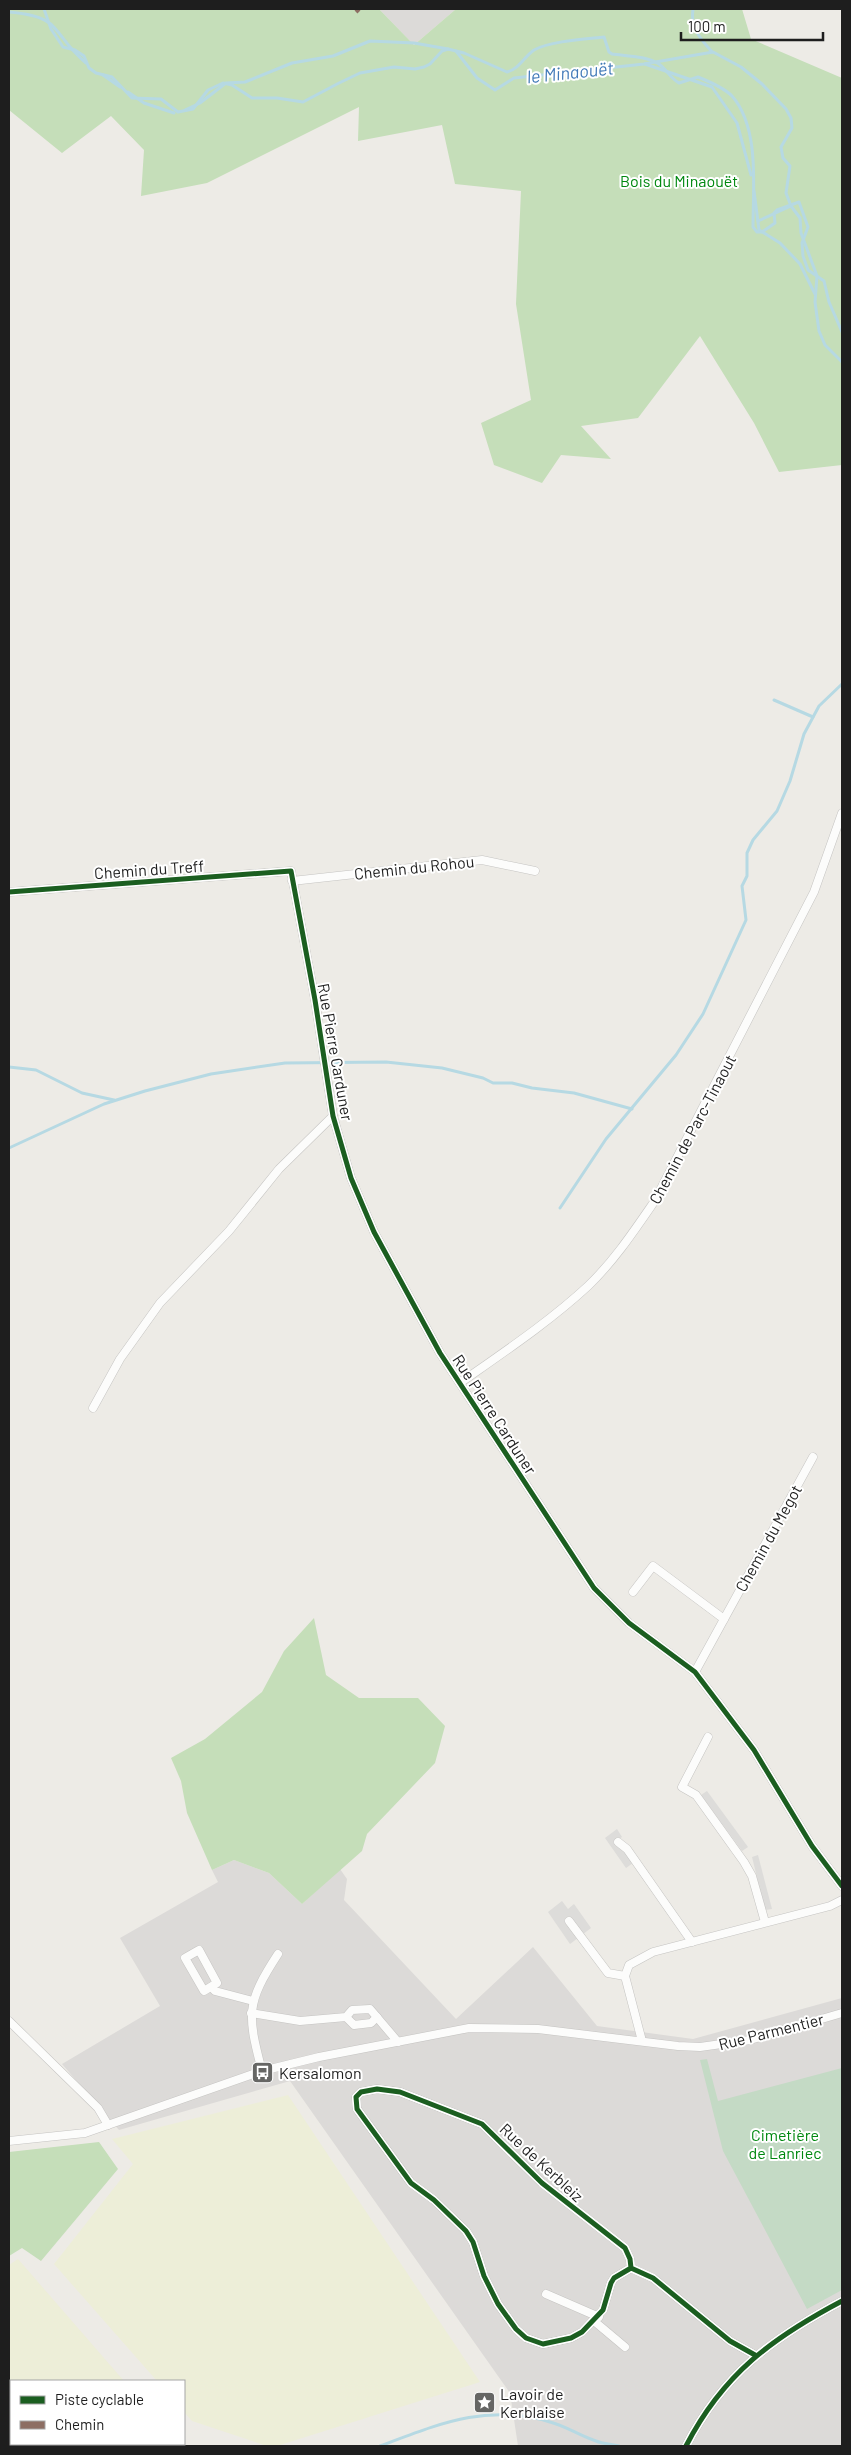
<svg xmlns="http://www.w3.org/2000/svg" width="851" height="2455" viewBox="0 0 851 2455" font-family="Barlow,sans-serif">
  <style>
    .residential { fill: #dcdad8 }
    .farmland { fill: #edeed8 }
    .forest { fill: #c5deb9 }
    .cemetery { fill: #c4dac5 }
    .parking { fill: #dddcda }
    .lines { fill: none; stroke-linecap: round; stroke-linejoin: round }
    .stream { stroke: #b6d9e3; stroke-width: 3 }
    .street-casing { stroke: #c5c4c2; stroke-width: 9 }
    .street { stroke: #fcfcfb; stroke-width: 8 }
    .quiet { stroke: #8d6e63; stroke-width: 4; stroke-dasharray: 8 4; stroke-linecap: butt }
    .cycleway-casing { stroke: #fff; stroke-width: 8 }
    .cycleway { stroke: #1b5e20; stroke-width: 5 }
    .labels { text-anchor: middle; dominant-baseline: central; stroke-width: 4; stroke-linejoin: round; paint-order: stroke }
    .park-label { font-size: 16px; fill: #008810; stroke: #fff }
    .street-label { font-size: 16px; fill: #1e1e1e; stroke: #fff }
    .poi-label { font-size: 16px; fill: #1e1e1e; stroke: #fff; text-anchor: start }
    .water-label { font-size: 18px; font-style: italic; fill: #4179b8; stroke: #fff }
  </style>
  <rect width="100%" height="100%" fill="#edebe6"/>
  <g class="residential">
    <polygon points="379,9 456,9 414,45"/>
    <polygon points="234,1860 269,1873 302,1904 340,1869 347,1879 344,1900 456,2019 533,1947 597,2026 693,2039 842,1998 842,2446 518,2446 510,2393 290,2081 119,2130 62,2064 160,2006 120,1938 218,1882 212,1870"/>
  </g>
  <g class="farmland">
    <polygon points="288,2095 480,2382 277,2446 267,2446 192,2421 184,2412 184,2381 157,2381 54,2264 133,2164 112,2139"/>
    <polygon points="18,2259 124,2381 11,2381 11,2444 178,2444 181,2446 9,2446 9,2265"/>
  </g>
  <g class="forest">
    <polygon points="9,9 379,9 414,45 456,9 742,9 751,39 842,78 842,465 779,472 754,423 700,336 638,418 581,426 611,459 561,455 542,483 494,465 481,423 531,400 516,304 521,191 455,184 442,125 358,141 359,107 207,183 141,196 144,150 111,116 62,153 9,110"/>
    <polygon points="314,1618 326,1675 359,1698 418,1698 445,1726 435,1763 367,1834 362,1851 302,1904 269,1873 234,1860 212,1870 187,1813 181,1781 171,1758 205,1739 262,1692 284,1651"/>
    <polygon points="99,2142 118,2169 41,2261 22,2248 9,2256 9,2152"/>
  </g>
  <polygon class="cemetery" points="707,2059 718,2101 842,2068 842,2290 807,2309 723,2151 700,2060"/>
  <g class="parking">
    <polygon points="707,1791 748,1847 742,1851 701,1795"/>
    <polygon points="617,1829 622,1837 617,1840 633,1863 626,1868 605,1838"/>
    <polygon points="758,1855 772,1909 765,1910 752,1857"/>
    <polygon points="562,1901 568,1909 574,1904 591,1928 570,1944 548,1912"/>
  </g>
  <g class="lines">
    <g class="stream">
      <path d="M44 9 51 29 63 47 75 50 84 56 89 68 96 73 112 77 132 98 161 99 178 112 193 109 208 90 223 83 232 85 252 98H277L303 102 339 83 360 73 394 67 415 69 424 67 430 64 442 51 448 49 464 53 507 72C519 69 524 57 534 50 550 41 586 39 604 37L609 52 612 54C626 56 647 56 659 64 667 70 670 78 679 83L698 77C708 81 724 88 732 96 760 128 753 187 753 227L757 232H762L775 223 774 213 777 210 799 202 808 227 802 243 803 256 808 270 824 281 829 302 842 332"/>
      <path d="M693 9C690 28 700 38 712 52"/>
      <path d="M9 12C65 17 50 33 86 63"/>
      <polyline points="456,51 477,78 495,90 514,78 644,64 713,52 741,67 762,84 786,109 791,118 792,128 781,147 783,158 790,166 786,193 791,206 800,218 801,233 817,276 815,302 819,331 825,345 842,362"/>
      <polyline points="645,64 712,87 737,123 751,175"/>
      <polyline points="103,75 120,87"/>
      <polyline points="128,92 144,103 174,113"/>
      <polyline points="185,110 200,103 226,83 245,82 292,63 333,56 370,41 414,43 448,49"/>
      <polyline points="754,191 759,230 780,243 800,264 815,294"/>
      <polyline points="758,221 791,206"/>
      <polyline points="774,700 813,717"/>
      <polyline points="9,1067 36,1070 82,1093 114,1100"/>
      <polyline points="9,1148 104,1104 145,1091 211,1074 285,1063 386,1062 442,1068 483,1078 493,1083 512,1083 532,1088 574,1093 632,1109"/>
      <polyline points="560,1208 606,1139 676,1055 703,1014 746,920 742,886 747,876 747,853 753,840 777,811 790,781 804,734 819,706 842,684"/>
      <path d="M380 2446C439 2424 486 2403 550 2422 566 2426 580 2436 596 2441 603 2444 611 2444 619 2446"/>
    </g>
    <defs>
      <g id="street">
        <polyline points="292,881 482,860 535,871"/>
        <polyline points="9,892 291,871 315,1000 333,1116 351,1178 374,1232 440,1353 594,1588 629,1623 695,1672 754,1750 812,1846 842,1886"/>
        <path d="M460 1383C504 1352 549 1322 588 1286 614 1261 634 1231 654 1202L814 892 842 813"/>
        <polyline points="93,1408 120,1359 160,1303 229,1231 279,1169 333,1116"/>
        <polyline points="633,1592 653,1566 724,1619"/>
        <polyline points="695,1672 813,1457"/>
        <polyline points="708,1737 682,1787 696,1795 744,1862 752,1876 765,1922"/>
        <polyline points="618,1842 627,1849 692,1942"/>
        <polyline points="569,1921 608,1973 625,1976"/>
        <polygon points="199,1950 217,1983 204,1991 185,1958"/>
        <polyline points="211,1987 215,1991 253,2001"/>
        <polyline points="251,2013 300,2021 346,2017 352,2010 370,2009 398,2042"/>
        <polyline points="346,2017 354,2025 371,2023 377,2017"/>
        <polyline points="9,2021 98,2108 108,2125"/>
        <polyline points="642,2041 625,1976 629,1965 653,1952 830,1906 842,1900"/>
        <path d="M262 2071C247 2014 246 2003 278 1954"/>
        <polyline points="9,2141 85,2133 262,2071 319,2057 469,2028 538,2029 678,2046 700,2047 750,2040 842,2013"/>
        <polyline points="631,2268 614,2278 611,2283 603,2310 582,2332 571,2338 543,2344 526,2338 516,2329 498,2304 484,2276 473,2242 466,2231 434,2200 411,2183 357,2109 356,2097 361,2092 377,2089 400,2092 482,2124 542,2183 625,2248 630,2259 631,2268 653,2278 730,2341 755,2355"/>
        <polyline points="546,2294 599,2317"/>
        <polyline points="594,2321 625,2347"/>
        <path d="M686 2446C723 2374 772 2338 842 2301"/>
      </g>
    </defs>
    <use href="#street" class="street-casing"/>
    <use href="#street" class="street"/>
    <polyline class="quiet" points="356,12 359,9"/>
    <defs>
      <g id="cycleway">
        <polyline points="9,892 291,871 315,1000 333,1116 351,1178 374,1232 440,1353 594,1588 629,1623 695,1672 754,1750 812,1846 842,1886"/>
        <polyline points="631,2268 614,2278 611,2283 603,2310 582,2332 571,2338 543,2344 526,2338 516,2329 498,2304 484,2276 473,2242 466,2231 434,2200 411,2183 357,2109 356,2097 361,2092 377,2089 400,2092 482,2124 542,2183 625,2248 630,2259 631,2268 653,2278 730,2341 755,2355"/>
        <path d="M686 2446C723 2374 772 2338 842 2301"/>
      </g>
    </defs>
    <use href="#cycleway" class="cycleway-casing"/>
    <use href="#cycleway" class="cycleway"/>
  </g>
  <defs>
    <symbol id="bus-square" viewBox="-11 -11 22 22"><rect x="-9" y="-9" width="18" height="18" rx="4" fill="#666664" stroke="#fff"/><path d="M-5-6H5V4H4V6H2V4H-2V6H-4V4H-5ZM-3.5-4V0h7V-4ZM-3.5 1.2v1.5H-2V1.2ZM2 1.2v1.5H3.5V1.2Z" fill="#fff"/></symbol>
    <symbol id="sight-square" viewBox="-11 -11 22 22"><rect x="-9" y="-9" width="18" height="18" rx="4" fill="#666664" stroke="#fff"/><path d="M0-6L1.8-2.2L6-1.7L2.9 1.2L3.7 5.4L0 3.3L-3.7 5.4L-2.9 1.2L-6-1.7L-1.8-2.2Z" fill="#fff"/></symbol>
  </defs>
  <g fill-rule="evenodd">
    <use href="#bus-square" x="250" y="2060" width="25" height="25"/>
    <use href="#sight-square" x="472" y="2390" width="25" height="25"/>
  </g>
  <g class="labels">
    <g class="park-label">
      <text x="679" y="180">Bois du Minaouët</text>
      <text x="785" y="2134">Cimetière<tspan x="785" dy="18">de Lanriec</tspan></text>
    </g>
    <g class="street-label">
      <text transform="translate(414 867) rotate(-6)">Chemin du Rohou</text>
      <text transform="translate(149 869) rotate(-4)">Chemin du Treff</text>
      <text transform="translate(336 1052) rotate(80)">Rue Pierre Carduner</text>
      <text transform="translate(692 1129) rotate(-62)">Chemin de Parc-Tinaout</text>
      <text transform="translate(495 1414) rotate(57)">Rue Pierre Carduner</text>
      <text transform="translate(768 1538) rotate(-61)">Chemin du Megot</text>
      <text transform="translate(771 2031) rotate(-14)">Rue Parmentier</text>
      <text transform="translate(542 2162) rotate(43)">Rue de Kerbleiz</text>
    </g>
    <g class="poi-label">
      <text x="279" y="2072">Kersalomon</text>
      <text x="500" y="2393">Lavoir de<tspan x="500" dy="18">Kerblaise</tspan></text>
    </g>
    <g class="water-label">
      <text transform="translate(570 72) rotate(-6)">le Minaouët</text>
    </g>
  </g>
  <rect width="851" height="2455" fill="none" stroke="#1e1e1e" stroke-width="20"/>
  <rect x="10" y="2380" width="175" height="65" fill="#ffffff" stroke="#a5a5a5"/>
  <rect x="20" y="2396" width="25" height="8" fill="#1b5e20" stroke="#a5a5a5"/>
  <text x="55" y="2405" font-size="15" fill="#1e1e1e">Piste cyclable</text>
  <rect x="20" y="2421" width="25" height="8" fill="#8d6e63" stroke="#a5a5a5"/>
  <text x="55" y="2430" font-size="15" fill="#1e1e1e">Chemin</text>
  <path d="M681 32v8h142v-8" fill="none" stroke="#1e1e1e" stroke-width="2.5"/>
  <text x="688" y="32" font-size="15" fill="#1e1e1e" stroke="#ffffff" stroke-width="4" paint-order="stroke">100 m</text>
</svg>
